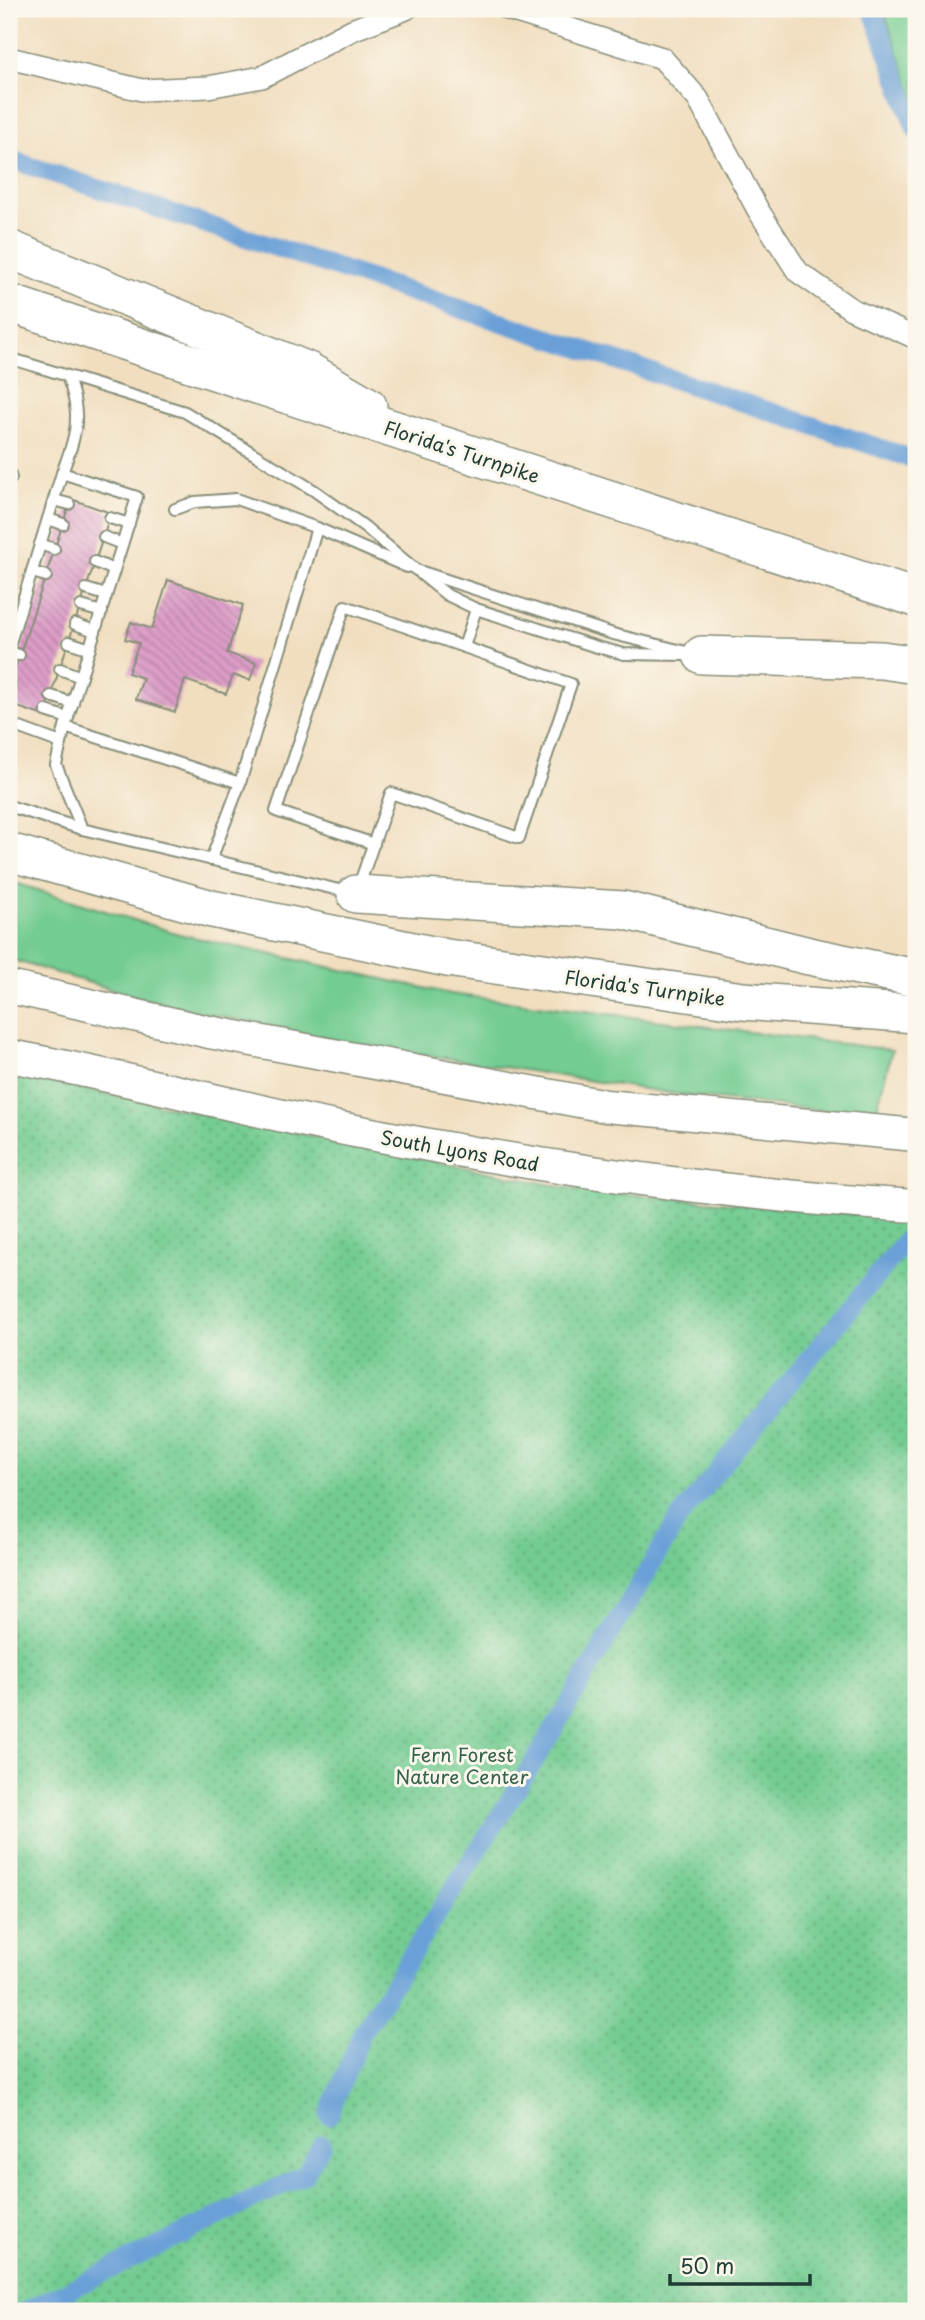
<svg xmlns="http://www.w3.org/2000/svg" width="925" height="2320" viewBox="0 0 925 2320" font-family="'Playpen Sans',sans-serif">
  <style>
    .grass { fill: #73cc92; stroke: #498463; stroke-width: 2 }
    .park { fill: url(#park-dots); stroke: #498463; stroke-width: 2 }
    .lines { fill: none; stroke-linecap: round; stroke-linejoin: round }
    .canal { stroke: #6aa0d7; stroke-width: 19 }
    .building { fill: url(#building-back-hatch) }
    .lane-casing { stroke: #888e7a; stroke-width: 14 }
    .street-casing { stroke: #888e7a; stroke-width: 24 }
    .primary-casing { stroke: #888e7a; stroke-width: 35 }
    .highway-casing { stroke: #888e7a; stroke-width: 40 }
    .lane { stroke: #fff; stroke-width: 10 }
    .street { stroke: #fff; stroke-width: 21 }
    .primary { stroke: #fff; stroke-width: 32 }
    .highway { stroke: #fff; stroke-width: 37 }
    .labels { text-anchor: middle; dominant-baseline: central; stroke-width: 6; stroke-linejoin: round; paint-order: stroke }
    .street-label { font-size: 19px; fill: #1f3d34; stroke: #fbf7ec }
    .park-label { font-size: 19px; fill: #34614c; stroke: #fbf7ec }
  </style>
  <defs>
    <pattern id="park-dots" width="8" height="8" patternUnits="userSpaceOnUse" patternTransform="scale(1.75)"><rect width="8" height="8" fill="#73cc92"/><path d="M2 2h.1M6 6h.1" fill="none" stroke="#5ea778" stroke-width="1.8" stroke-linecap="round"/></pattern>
    <pattern id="building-back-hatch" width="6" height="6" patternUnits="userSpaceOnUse" patternTransform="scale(1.75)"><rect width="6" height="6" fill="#dd9dc8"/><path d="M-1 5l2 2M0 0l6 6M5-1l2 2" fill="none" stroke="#b381a3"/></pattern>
  </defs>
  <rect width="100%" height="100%" fill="#fbf7ec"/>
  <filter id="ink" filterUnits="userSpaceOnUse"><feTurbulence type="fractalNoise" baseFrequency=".0143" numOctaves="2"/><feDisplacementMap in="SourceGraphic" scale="14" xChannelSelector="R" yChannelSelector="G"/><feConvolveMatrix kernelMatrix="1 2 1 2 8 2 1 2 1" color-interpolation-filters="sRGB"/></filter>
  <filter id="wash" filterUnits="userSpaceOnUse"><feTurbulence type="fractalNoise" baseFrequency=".00686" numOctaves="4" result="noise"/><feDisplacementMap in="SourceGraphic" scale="28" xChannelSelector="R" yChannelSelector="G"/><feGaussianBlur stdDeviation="1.57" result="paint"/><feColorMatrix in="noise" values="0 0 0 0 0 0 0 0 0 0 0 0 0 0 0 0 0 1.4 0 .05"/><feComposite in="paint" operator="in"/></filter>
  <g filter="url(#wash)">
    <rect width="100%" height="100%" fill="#f1debf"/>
    <g class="grass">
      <polygon points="883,9 916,9 916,104"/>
      <polygon points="9,881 179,934 451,994 892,1050 875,1116 688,1096 350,1043 162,1004 9,959"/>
    </g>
    <polygon class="park" points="9,1074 577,1190 916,1219 916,2311 9,2311"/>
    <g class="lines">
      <g class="canal">
        <polyline points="872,9 916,130"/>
        <polyline points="9,159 916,460"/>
        <polyline points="329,2115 362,2033 540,1752 679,1518 915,1229"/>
        <polyline points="26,2311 305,2174 322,2144"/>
      </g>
    </g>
    <g id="blocks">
      <g class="building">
        <polygon points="71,499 111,513 44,716 9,704 9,687"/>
        <polygon points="168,580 243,605 227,653 256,663 250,680 233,675 226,694 185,680 175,712 136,699 143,678 128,673 139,643 125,639 131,622 152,629"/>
      </g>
    </g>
  </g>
  <g filter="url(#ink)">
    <use href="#blocks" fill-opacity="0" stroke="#888e7a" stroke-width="2"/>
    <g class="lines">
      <defs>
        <g id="lane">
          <polyline points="9,358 185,412 315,491 365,527 416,570 613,634 699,655"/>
          <polyline points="9,472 11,478"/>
          <path d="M62 473C76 435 83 416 67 376"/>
          <polyline points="54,500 69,504"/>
          <polyline points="175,509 195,502 236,499 317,528 407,567"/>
          <polyline points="110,518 129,524"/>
          <polyline points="48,519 63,524"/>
          <polyline points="104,537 122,544"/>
          <polyline points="40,544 54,549"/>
          <polyline points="95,562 114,570"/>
          <polyline points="32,572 46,576"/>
          <polyline points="421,574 447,595 476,609 597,647 624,654 685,655"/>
          <polyline points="86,589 106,595"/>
          <polyline points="81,606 102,612"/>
          <polyline points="75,624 95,631"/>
          <polyline points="69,642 90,649"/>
          <polyline points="9,646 62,473 137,497 65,727"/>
          <polyline points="464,647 476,609"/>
          <polyline points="9,652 19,655"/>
          <polyline points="60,669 81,677"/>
          <polyline points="9,682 10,683"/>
          <polyline points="51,696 73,703"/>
          <polyline points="46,711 68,718"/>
          <polyline points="9,724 61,743 65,727 240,783"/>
          <polyline points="61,743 56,765 82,829"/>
          <polyline points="9,806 82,829 356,894 391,793 519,838 571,684 345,606 276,811 374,844"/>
          <polyline points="211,860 240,783 317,528"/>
        </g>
        <g id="street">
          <polyline points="507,9 662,58 698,99 758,210 798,272 851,309 916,338"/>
          <polyline points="9,58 142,90 208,87 262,77 352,30 406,9"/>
        </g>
        <g id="primary">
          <polyline points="9,987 209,1032 606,1106 916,1135"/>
          <path d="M9 1056C124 1076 236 1108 350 1130 537 1167 726 1195 916 1206"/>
        </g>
        <g id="highway">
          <polyline points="9,249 308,371 368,406"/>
          <path d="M9 303C310 404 614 500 916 598"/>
          <polyline points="702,655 882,660 916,665"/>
          <polyline points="9,852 212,909 447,958 743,1001 916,1014"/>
          <polyline points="356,894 623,910 809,956 916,978"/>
        </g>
      </defs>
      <use href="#lane" class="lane-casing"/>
      <use href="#street" class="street-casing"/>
      <use href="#primary" class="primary-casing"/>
      <use href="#highway" class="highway-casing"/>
      <use href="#lane" class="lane"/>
      <use href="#street" class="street"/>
      <use href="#primary" class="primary"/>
      <use href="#highway" class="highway"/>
    </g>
  </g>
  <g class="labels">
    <g class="street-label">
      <text transform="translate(462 451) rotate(18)">Florida's Turnpike</text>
      <text transform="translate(645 987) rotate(8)">Florida's Turnpike</text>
      <text transform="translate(460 1150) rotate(10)">South Lyons Road</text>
    </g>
    <g class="park-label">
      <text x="462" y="1754">Fern Forest<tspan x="462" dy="22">Nature Center</tspan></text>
    </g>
  </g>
  <rect width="925" height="2320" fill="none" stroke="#fbf7ec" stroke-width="35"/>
  <path d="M670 2274v10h140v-10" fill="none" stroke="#1f3d34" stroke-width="3.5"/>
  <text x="680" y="2274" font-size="21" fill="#1f3d34" stroke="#fbf7ec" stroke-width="5" paint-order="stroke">50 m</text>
</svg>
